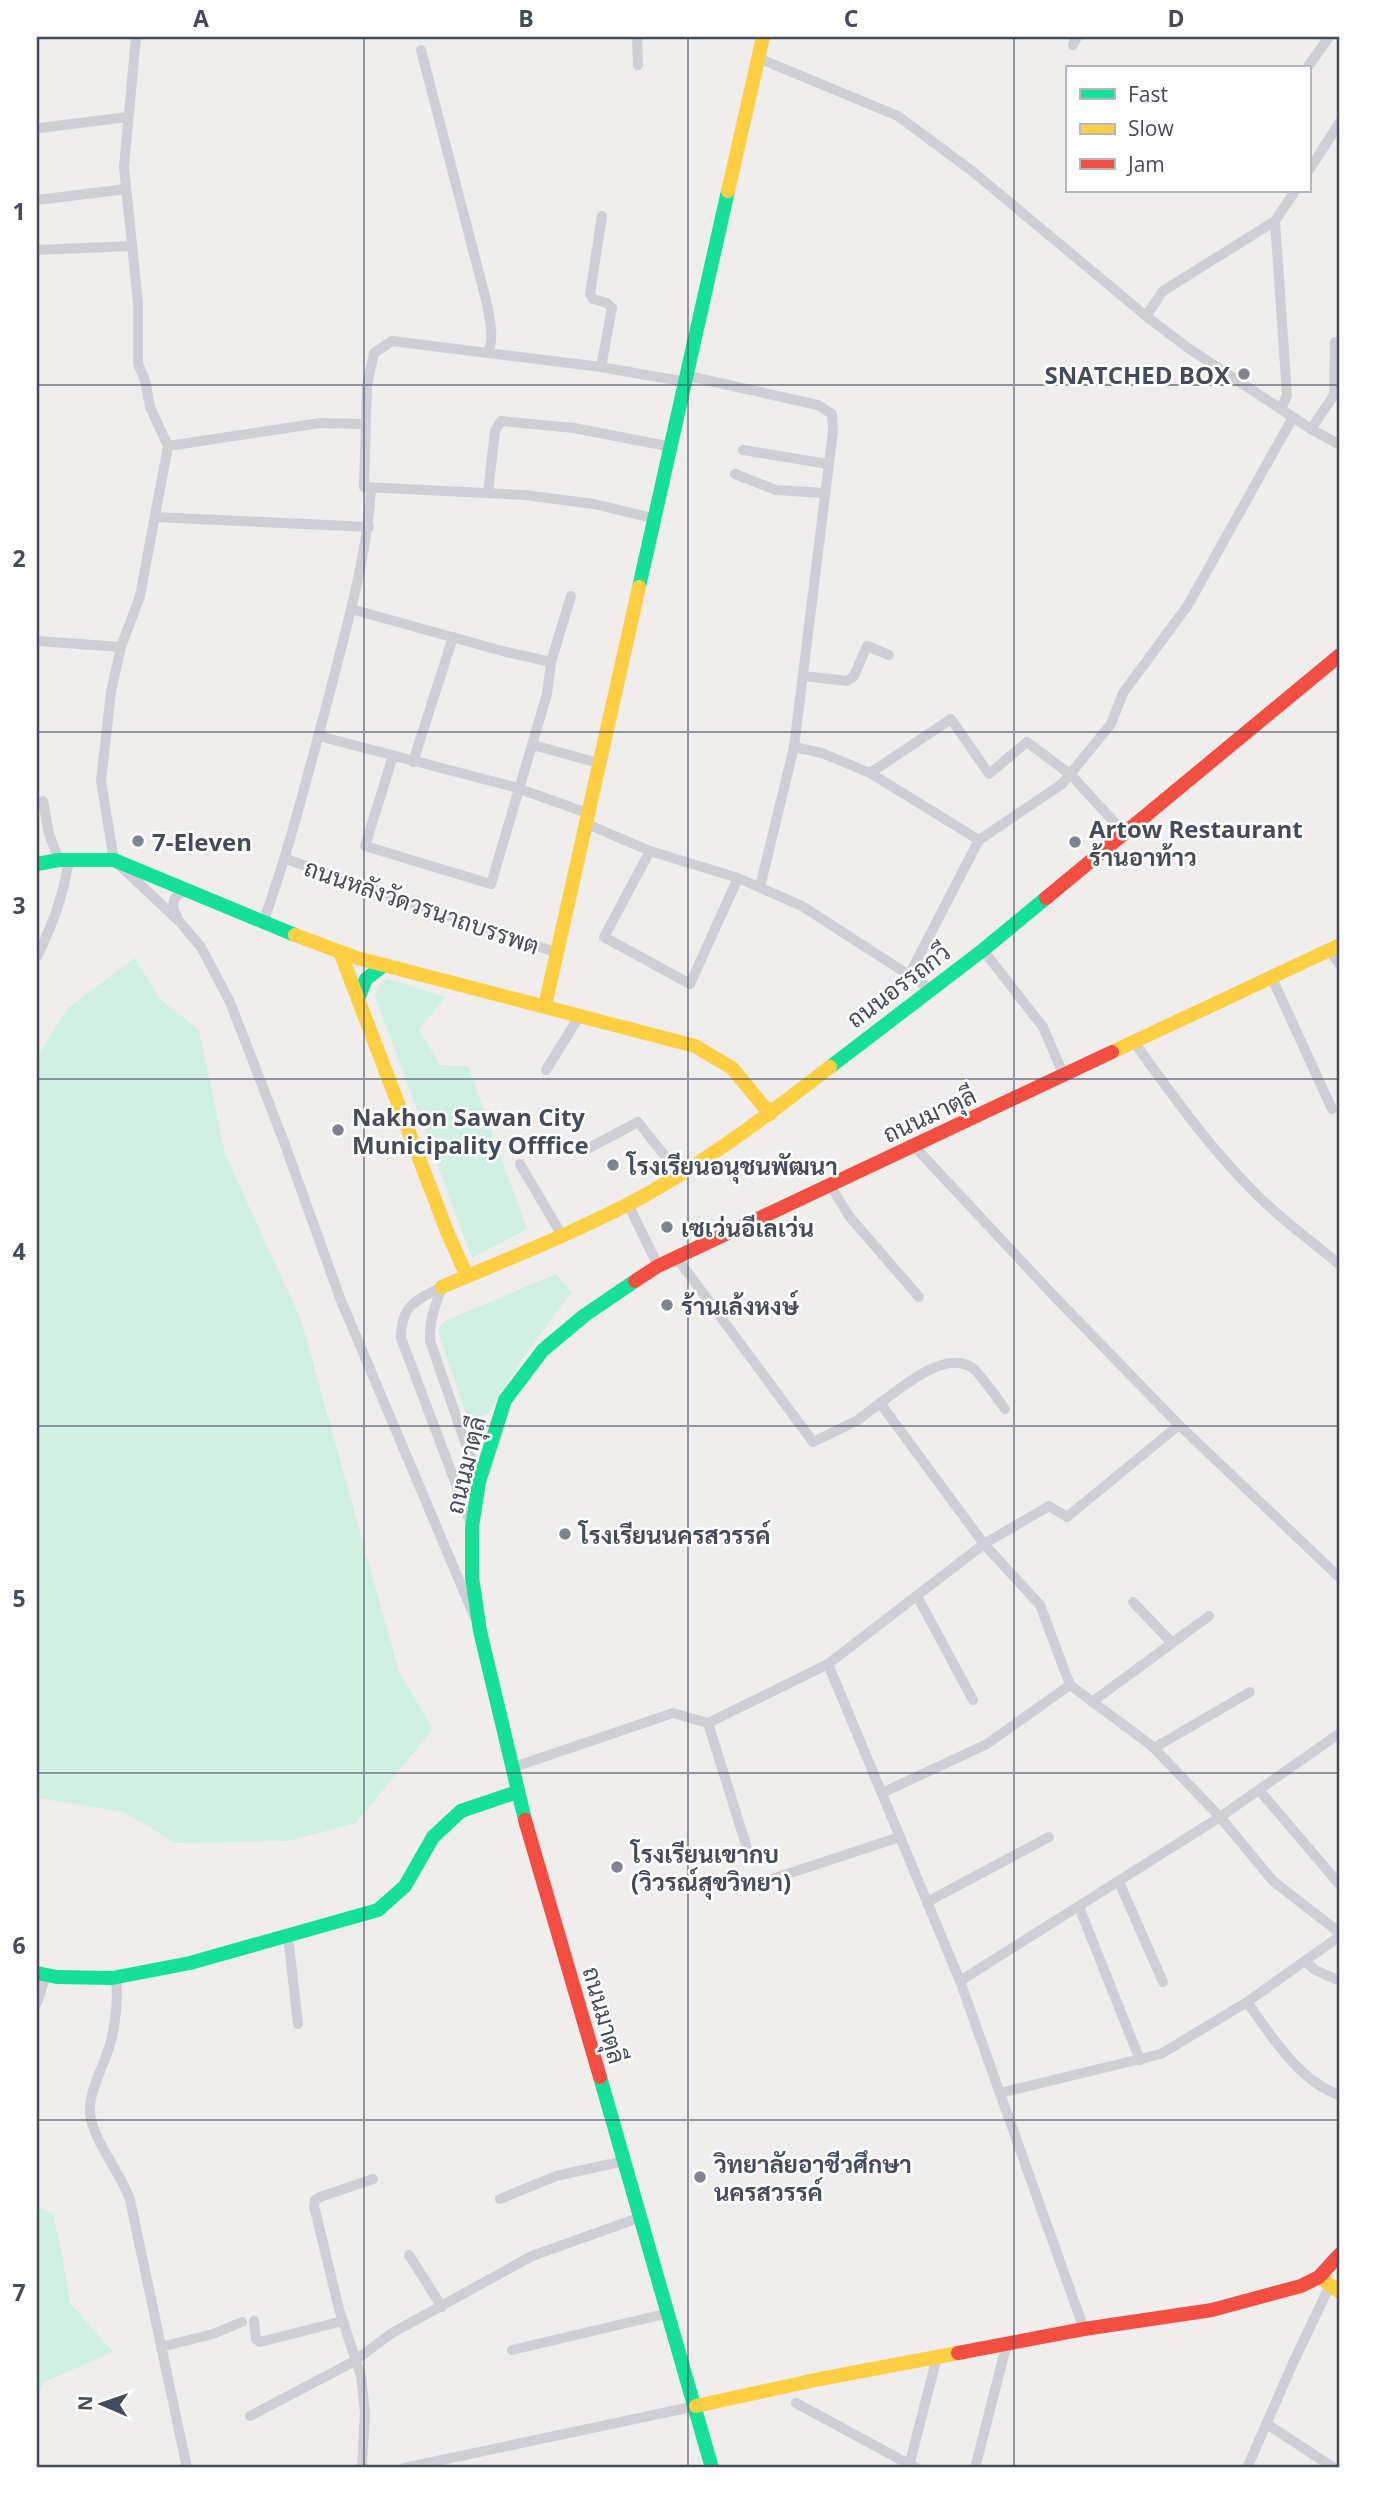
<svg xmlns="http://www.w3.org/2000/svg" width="1377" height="2505" viewBox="0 0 1377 2505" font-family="'Open Sans',Sarabun,sans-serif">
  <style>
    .green { fill: #d0f0e2 }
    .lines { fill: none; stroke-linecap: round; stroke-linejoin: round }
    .street { stroke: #cecfd4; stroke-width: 10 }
    .fast { stroke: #16e098; stroke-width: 14 }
    .slow { stroke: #ffcf43; stroke-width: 14 }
    .jam { stroke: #f24e42; stroke-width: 14 }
    .grid { fill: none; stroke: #444b5b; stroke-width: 2; stroke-opacity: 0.55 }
    .poi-dot { fill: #80848e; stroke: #fff; stroke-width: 2.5 }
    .labels { text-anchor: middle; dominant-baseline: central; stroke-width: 5; stroke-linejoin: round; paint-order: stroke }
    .poi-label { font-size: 24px; font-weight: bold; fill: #444b5b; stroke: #fff; text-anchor: start }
    .street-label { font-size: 24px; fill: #444b5b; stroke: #fff }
    .neatline { fill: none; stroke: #444b5b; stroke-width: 2.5 }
    .grid-label { font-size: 23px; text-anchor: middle; font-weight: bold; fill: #444b5b }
  </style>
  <rect width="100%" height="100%" fill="#efeeed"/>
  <g class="green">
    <polygon points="135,958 160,999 199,1030 225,1154 301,1320 399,1672 433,1729 356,1823 288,1841 175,1843 124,1812 37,1798 37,1057 68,1008"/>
    <polygon points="388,979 445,997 419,1030 440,1065 468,1066 527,1229 472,1258 375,996 378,986"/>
    <path d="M556 1274 572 1293C540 1331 513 1371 488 1414L473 1419 467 1417 440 1337 439 1328 445 1321Z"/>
    <polygon points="37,2206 53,2214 62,2254 70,2303 113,2352 44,2382 37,2396"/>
  </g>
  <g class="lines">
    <g class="street">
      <polyline points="136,37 124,167 138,303 138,364 145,380 150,407 168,446 140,596 121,647 111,692 101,781 114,860 180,922 201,947 230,1002 284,1142 340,1298 475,1618"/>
      <polyline points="637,37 638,65"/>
      <polyline points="1073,45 1077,37"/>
      <path d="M421 50 486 300C489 315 495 337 488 352"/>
      <polyline points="758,58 898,116 972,171 1146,316 1188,348 1311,429 1340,445"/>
      <polyline points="1307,68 1329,37"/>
      <polyline points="40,128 127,117"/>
      <polyline points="1309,170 1340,122"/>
      <polyline points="37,200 126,189"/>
      <polyline points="38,250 132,246"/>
      <polyline points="1146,316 1163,291 1275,221"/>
      <polyline points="601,367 612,308 607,303 593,299 590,294 602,216"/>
      <polyline points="688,376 818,405 832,414 833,431 794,747 760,887"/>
      <polyline points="1334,395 1335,342"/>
      <polyline points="1281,409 1287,395 1275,221 1295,191"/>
      <polyline points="1311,429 1334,395 1339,396"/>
      <polyline points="168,446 320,423 364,424"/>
      <polyline points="743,450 828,464"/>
      <polyline points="735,474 776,490 824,493"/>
      <polyline points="488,492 495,431 501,421 574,428 672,447"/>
      <polyline points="155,517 369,527"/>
      <polyline points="656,519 594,504 525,495 364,487 367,385 374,353 392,341 601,367 686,382"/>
      <polyline points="351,609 506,652 551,662 547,694 491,884 365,846 393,756"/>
      <polyline points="37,641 121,647"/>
      <polyline points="551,662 571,596"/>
      <polyline points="803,676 847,681 854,676 867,646 889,655"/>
      <polyline points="319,736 514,787 590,814"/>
      <polyline points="533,745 591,761"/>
      <polyline points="794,747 822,753 870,773 951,719 989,774 1027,742 1071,775 1125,834"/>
      <polyline points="413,762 453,637"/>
      <polyline points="870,773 979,840"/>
      <polyline points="43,801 49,834 59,860"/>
      <polyline points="587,824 650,851 738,878 802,906 929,988"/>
      <polyline points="650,851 604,937 690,984 738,878"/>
      <polyline points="286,859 558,953"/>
      <path d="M177 916C171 907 172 897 182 892H188"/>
      <path d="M263 923C290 847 309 770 330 692 347 624 367 558 371 488"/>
      <polyline points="983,950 1043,1027 1064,1076"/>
      <polyline points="1330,951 1340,965"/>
      <path d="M37 957C53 923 63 897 69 860"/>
      <polyline points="909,975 979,840 1062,784 1111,724 1123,693 1188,605 1293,417"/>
      <polyline points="1272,978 1332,1109"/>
      <path d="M1134 1042C1173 1096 1211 1150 1258 1196 1283 1221 1313 1242 1340 1265"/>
      <polyline points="546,1070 580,1015"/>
      <polyline points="914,1146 1053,1295 1179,1425 1340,1578"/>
      <polyline points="587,1149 638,1122 680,1175"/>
      <polyline points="520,1164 563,1237"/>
      <polyline points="830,1185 849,1216 919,1297"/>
      <polyline points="628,1204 658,1266"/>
      <polyline points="677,1258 813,1442 858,1420 880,1403 984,1544 1040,1605 1070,1685 1152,1746 1220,1817 1273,1881 1340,1933"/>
      <path d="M442 1287C416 1300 401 1305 401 1338L472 1527"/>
      <path d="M442 1287C435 1306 429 1321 430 1341L479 1482"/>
      <path d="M880 1403C902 1388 943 1350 971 1367 979 1371 998 1400 1005 1409"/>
      <polyline points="917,1596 973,1700"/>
      <polyline points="1133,1602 1172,1643"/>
      <polyline points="828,1664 960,1981 1084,2329"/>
      <polyline points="1092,1702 1209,1616"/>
      <polyline points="708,1723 747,1848"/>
      <polyline points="1154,1748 1250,1692"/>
      <polyline points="511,1768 673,1713 708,1723 828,1664 984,1544 1049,1506 1067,1517 1179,1425"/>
      <polyline points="1259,1790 1340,1885"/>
      <polyline points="882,1793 987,1744 1070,1685"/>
      <polyline points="772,1879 900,1837"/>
      <polyline points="1119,1882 1163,1982"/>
      <polyline points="927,1902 1049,1837"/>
      <polyline points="1079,1907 1140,2060"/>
      <polyline points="288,1936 298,2024"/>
      <polyline points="1305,1961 1315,1970 1340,1981"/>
      <path d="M116 1977C118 1998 116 2020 111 2041 106 2062 88 2092 90 2113 93 2142 121 2172 130 2200L187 2468"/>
      <polyline points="960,1981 1220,1817 1340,1733"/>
      <path d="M1247 2002C1270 2034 1300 2083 1340 2095"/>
      <polyline points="37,2003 46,1975"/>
      <polyline points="1000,2093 1161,2054 1247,2002 1340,1936"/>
      <polyline points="500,2199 556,2176 624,2161"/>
      <polyline points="409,2255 442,2307"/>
      <polyline points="254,2321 256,2339 260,2342 343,2321"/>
      <polyline points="161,2347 213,2334 242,2322"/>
      <polyline points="512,2350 669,2313"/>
      <polyline points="796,2403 916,2468"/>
      <polyline points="250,2416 353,2362 392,2333 532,2256 641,2217"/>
      <polyline points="1267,2424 1334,2468"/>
      <polyline points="909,2466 937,2357"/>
      <polyline points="362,2468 365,2413 361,2376 339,2309 314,2206 315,2200 320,2197 373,2179"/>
      <polyline points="404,2468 696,2406"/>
      <polyline points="975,2468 1007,2343"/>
      <polyline points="1247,2468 1293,2363 1330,2285"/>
    </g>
    <g class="fast">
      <polyline points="639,587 728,191"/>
      <polyline points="37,864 59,860 114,860 295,935"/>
      <polyline points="358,999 366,979 383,966"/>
      <polyline points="830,1067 983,950 1046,898"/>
      <polyline points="525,1820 480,1631 472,1577 472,1527 479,1482 505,1400 543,1350 585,1315 635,1281"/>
      <polyline points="37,1973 57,1977 112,1978 190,1963 378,1910 405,1886 433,1837 461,1811 517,1792"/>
      <polyline points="600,2077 712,2468"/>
    </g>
    <g class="slow">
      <polyline points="728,191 763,37"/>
      <polyline points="295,935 357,958 695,1046 732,1068 770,1114"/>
      <polyline points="340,952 448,1234 467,1276"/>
      <polyline points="545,1006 639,587"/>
      <polyline points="1112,1052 1340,945"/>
      <path d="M442 1287C512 1257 584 1229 651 1192 714 1156 773 1111 830 1067"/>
      <polyline points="1319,2277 1340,2292"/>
      <polyline points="696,2406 820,2379 958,2353"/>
    </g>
    <g class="jam">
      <polyline points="1046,898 1340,655"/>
      <polyline points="635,1281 658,1266 1112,1052"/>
      <polyline points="525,1820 600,2077"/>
      <polyline points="958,2353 1084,2329 1212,2310 1301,2286 1319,2277 1340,2254"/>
    </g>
  </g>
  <path class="grid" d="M364 37V2468M688 37V2468M1014 37V2468M37 385H1340M37 732H1340M37 1079H1340M37 1426H1340M37 1773H1340M37 2120H1340"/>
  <g class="poi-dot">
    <circle cx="1244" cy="374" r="7"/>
    <circle cx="138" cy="841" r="7"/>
    <circle cx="1075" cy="842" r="7"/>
    <circle cx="338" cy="1130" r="7"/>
    <circle cx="613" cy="1165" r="7"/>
    <circle cx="667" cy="1227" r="7"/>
    <circle cx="667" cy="1305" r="7"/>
    <circle cx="565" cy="1534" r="7"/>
    <circle cx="617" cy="1867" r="7"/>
    <circle cx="700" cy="2177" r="7"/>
  </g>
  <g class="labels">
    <g class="poi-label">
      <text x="1230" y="374" text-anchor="end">SNATCHED BOX</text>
      <text x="1089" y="828">Artow Restaurant<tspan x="1089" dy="28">ร้านอาท้าว</tspan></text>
      <text x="152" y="841">7-Eleven</text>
      <text x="352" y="1116">Nakhon Sawan City<tspan x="352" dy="28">Municipality Offfice</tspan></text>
      <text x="627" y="1165">โรงเรียนอนุชนพัฒนา</text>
      <text x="681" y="1227">เซเว่นอีเลเว่น</text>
      <text x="681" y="1305">ร้านเล้งหงษ์</text>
      <text x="579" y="1534">โรงเรียนนครสวรรค์</text>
      <text x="631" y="1853">โรงเรียนเขากบ<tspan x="631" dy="28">(วิวรณ์สุขวิทยา)</tspan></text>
      <text x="714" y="2163">วิทยาลัยอาชีวศึกษา<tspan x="714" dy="28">นครสวรรค์</tspan></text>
    </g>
    <g class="street-label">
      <text transform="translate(422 906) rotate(19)">ถนนหลังวัดวรนาถบรรพต</text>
      <text transform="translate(898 985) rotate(-37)">ถนนอรรถกวี</text>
      <text transform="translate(929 1114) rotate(-25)">ถนนมาตุลี</text>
      <text transform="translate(465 1465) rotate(-76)">ถนนมาตุลี</text>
      <text transform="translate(605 2015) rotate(74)">ถนนมาตุลี</text>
    </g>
  </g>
  <rect width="1377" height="2505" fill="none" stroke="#ffffff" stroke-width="77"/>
  <rect x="1066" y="66" width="245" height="126" fill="#ffffff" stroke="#b4b7bd" stroke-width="2"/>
  <rect x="1080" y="89" width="35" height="10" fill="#16e098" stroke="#b4b7bd" stroke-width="2"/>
  <text x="1128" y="102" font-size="21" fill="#444b5b">Fast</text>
  <rect x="1080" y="124" width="35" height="10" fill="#ffcf43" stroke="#b4b7bd" stroke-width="2"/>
  <text x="1128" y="136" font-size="21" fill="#444b5b">Slow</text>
  <rect x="1080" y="159" width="35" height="10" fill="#f24e42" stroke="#b4b7bd" stroke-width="2"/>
  <text x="1128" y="172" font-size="21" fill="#444b5b">Jam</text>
  <g transform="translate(102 2404) rotate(272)" stroke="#ffffff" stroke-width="5" paint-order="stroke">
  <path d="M0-5L12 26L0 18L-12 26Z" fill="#444b5b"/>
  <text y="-10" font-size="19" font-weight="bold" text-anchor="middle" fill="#444b5b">N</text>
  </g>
  <rect x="38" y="38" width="1300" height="2428" class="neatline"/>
  <g class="grid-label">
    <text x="201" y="27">A</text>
    <text x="526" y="27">B</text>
    <text x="851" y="27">C</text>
    <text x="1176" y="27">D</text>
    <text x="19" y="220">1</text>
    <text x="19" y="567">2</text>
    <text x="19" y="914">3</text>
    <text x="19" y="1260">4</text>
    <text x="19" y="1607">5</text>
    <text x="19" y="1954">6</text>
    <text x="19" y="2301">7</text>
  </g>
</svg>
